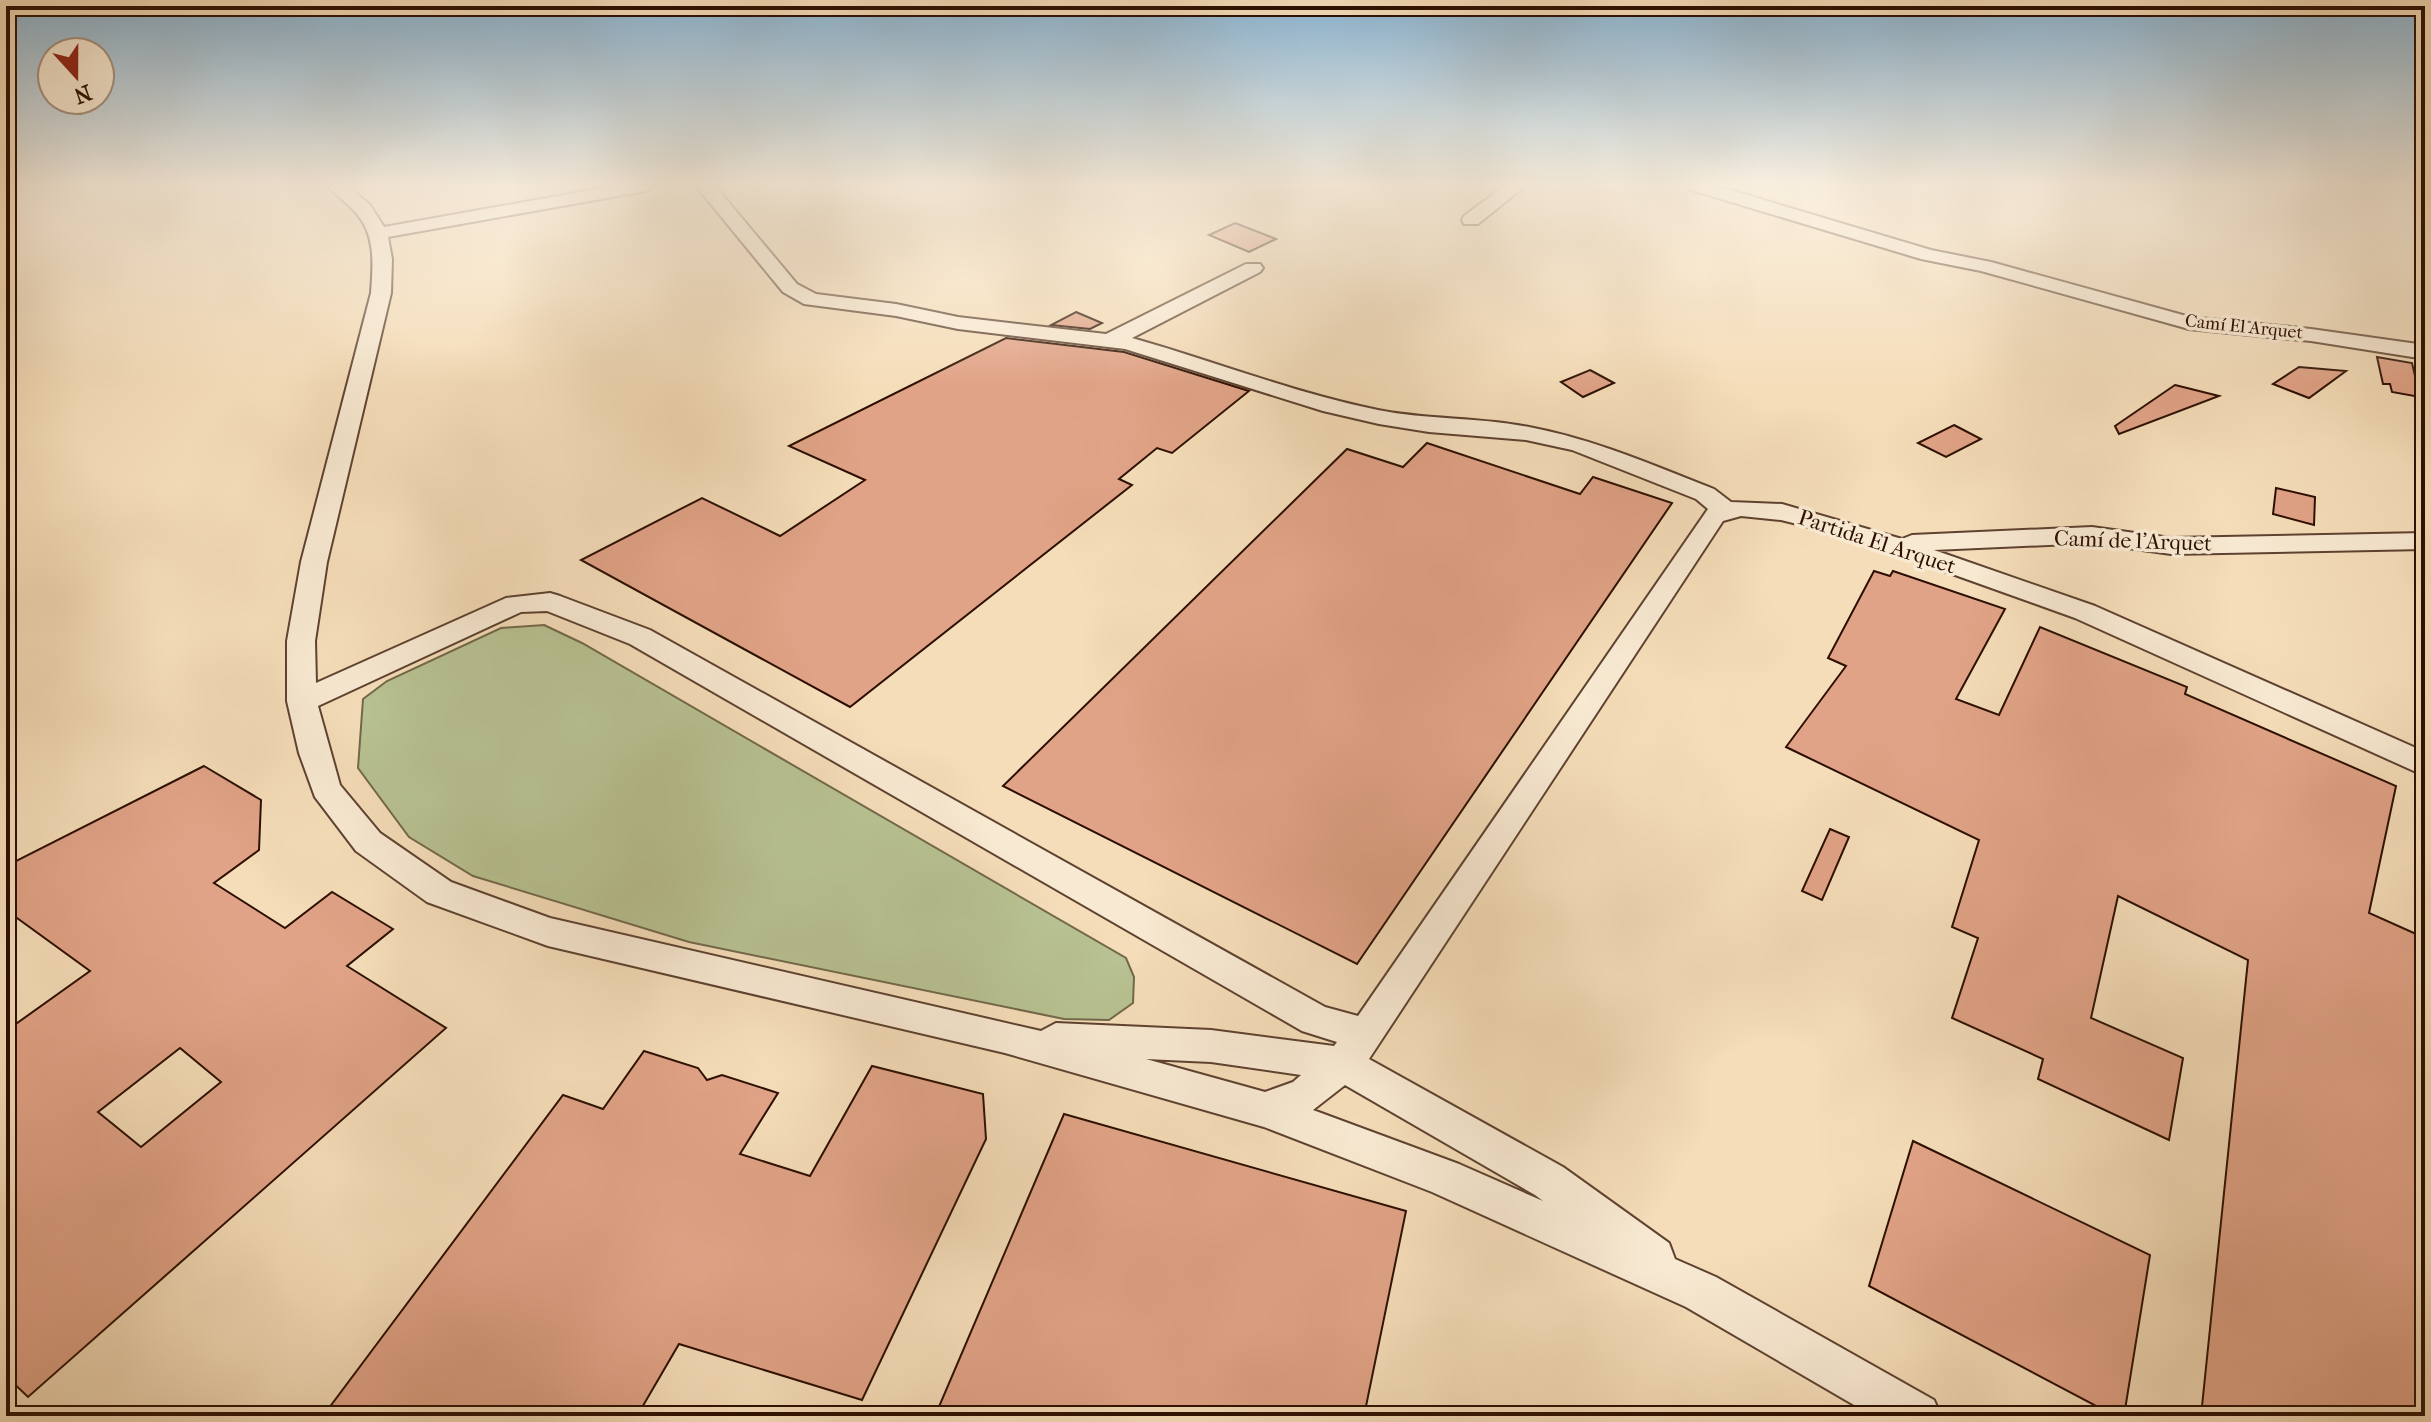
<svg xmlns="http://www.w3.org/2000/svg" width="2431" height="1422" viewBox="0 0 2431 1422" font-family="'IM FELL French Canon',serif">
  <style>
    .green { fill: #b8c292; stroke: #72684a; stroke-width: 2 }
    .building { fill: #e1a387; stroke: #2c0f02; stroke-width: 2; fill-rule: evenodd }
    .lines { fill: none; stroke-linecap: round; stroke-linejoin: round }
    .minor-casing { stroke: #5e4230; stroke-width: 4 }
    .minor { fill: #f8e9d2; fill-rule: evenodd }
    .labels { text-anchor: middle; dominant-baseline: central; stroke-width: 7; stroke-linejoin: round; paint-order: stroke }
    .far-street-label { font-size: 18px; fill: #2c0f02; stroke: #f8e9d2 }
    .street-label { font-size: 22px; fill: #2c0f02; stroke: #f8e9d2 }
  </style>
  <rect width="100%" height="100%" fill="#f5ddb9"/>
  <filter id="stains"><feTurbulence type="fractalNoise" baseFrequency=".0025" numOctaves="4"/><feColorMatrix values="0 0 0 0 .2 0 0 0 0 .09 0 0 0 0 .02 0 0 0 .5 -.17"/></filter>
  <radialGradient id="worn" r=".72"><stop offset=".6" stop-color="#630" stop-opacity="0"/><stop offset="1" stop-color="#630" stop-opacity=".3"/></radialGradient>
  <polygon class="green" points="544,625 582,643 1126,958 1134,977 1133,1003 1109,1020 1064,1019 689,942 473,876 409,837 358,768 363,699 387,681 501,628"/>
  <g class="building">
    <polygon points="1235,223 1276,239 1249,252 1209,235"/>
    <polygon points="1076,312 1102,323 1090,329 1051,325"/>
    <polygon points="1006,338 1124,352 1249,391 1172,453 1157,448 1119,479 1132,485 850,707 581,560 702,498 780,536 865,480 789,446"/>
    <polygon points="2377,357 2412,363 2420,397 2392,392 2390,384 2383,384"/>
    <polygon points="2299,367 2346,371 2309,398 2273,384"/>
    <polygon points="1590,370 1614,383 1583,397 1561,382"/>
    <polygon points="2175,385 2219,396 2119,434 2115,426"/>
    <polygon points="1954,425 1981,439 1946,457 1918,443"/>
    <polygon points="1427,443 1580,494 1593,477 1672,503 1357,964 1003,786 1347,449 1403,467"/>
    <polygon points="2276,488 2315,497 2314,525 2273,514"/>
    <polygon points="1874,571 1890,576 1893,571 2005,609 1956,699 1999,715 2040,627 2187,687 2185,694 2396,786 2369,913 2425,938 2425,1416 2201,1416 2248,960 2118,896 2091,1018 2183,1058 2169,1140 2038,1079 2043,1059 1952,1018 1978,938 1952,927 1979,840 1786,747 1846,666 1828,658"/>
    <path d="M204 766 261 800 259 850 214 883 285 928 332 892 393 929 347 966 446 1028 28 1397 6 1376V1031L90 971 6 910V866ZM180 1048 221 1082 141 1147 98 1112Z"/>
    <polygon points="1830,829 1849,837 1822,900 1802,891"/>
    <polygon points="644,1051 698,1068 707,1080 722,1075 778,1093 740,1154 810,1176 872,1066 983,1094 986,1139 862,1400 679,1344 637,1416 323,1416 563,1095 603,1109"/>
    <polygon points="1064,1114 1406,1211 1364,1416 935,1416"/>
    <polygon points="1913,1141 2150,1255 2124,1416 2115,1416 1869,1286"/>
  </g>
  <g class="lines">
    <defs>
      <g id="minor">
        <path d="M328 186H348L370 205 384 227 614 186H655L646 191 388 237 392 259 391 293 327 562 315 641 316 683 506 598 550 593 560 596 650 630 1325 1007 1358 1016 1708 509 1696 499 1572 450 1526 440 1429 432 1379 424 1323 411 1125 349 958 329 896 316 804 304 783 292 696 186H715L797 284 816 294 896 304 958 317 1106 334 1246 264H1260L1263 268 1260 272 1132 338C1214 361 1294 393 1378 410 1428 420 1479 417 1529 427 1593 439 1653 465 1714 489L1731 502 1782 504 1902 539 1912 535 2092 527 2171 538 2425 533V549L2171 554 2092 543 1934 550 2095 606 2425 752V776L2075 618 1846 536 1781 520 1741 516 1723 521 1369 1059 1563 1167 1669 1243 1675 1259 1716 1277 1934 1400 1941 1416H1873L1686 1307 1432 1192 1264 1127 1005 1053 548 946 427 902 356 851 315 797 299 753 287 701V641L301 562 371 293C373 265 376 235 356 213 348 203 336 196 328 186ZM547 611 630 644 1302 1031 1337 1042 1334 1046 1211 1030 1056 1023 1041 1031 550 918 451 882 380 833 340 785 318 706 521 612ZM1146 1059 1211 1062 1301 1075 1293 1082 1265 1092ZM1345 1085 1535 1195 1543 1201 1459 1164 1313 1110Z"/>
        <polygon points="1504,186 1525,186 1478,224 1464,224 1462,220 1464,216"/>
        <polygon points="1688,186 1717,186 1931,250 1991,262 2190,317 2311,329 2425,345 2425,359 2311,341 2189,329 1981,271 1921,259 1691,190"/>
      </g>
    </defs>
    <use href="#minor" class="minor-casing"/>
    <use href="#minor" class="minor"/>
  </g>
  <linearGradient id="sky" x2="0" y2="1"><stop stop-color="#8bb6d5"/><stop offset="0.48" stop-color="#faf0e0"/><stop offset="1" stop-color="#faf0e0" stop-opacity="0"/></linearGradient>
  <rect width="2431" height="385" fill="url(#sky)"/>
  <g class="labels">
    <g class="far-street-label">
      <text transform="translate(2244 327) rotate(6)">Camí El Arquet</text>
    </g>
    <g class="street-label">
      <text transform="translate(2133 541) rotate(2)">Camí de l'Arquet</text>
      <text transform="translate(1877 542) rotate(18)">Partida El Arquet</text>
    </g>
  </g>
  <rect width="2431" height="1422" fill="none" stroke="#f5ddb9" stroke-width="32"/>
  <rect x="8" y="8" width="2415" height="1406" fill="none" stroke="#2c0f02" stroke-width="4"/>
  <rect x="16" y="16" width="2399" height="1390" fill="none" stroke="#2c0f02" stroke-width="2"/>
  <g transform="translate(76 76) rotate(159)"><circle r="38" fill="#f8e9d2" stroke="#a6927f" stroke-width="2"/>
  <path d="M0-6L14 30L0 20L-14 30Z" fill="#8f2418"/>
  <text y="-12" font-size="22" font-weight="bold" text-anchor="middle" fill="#2c0f02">N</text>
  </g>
  <rect width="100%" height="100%" filter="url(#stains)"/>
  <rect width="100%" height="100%" fill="url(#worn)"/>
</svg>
